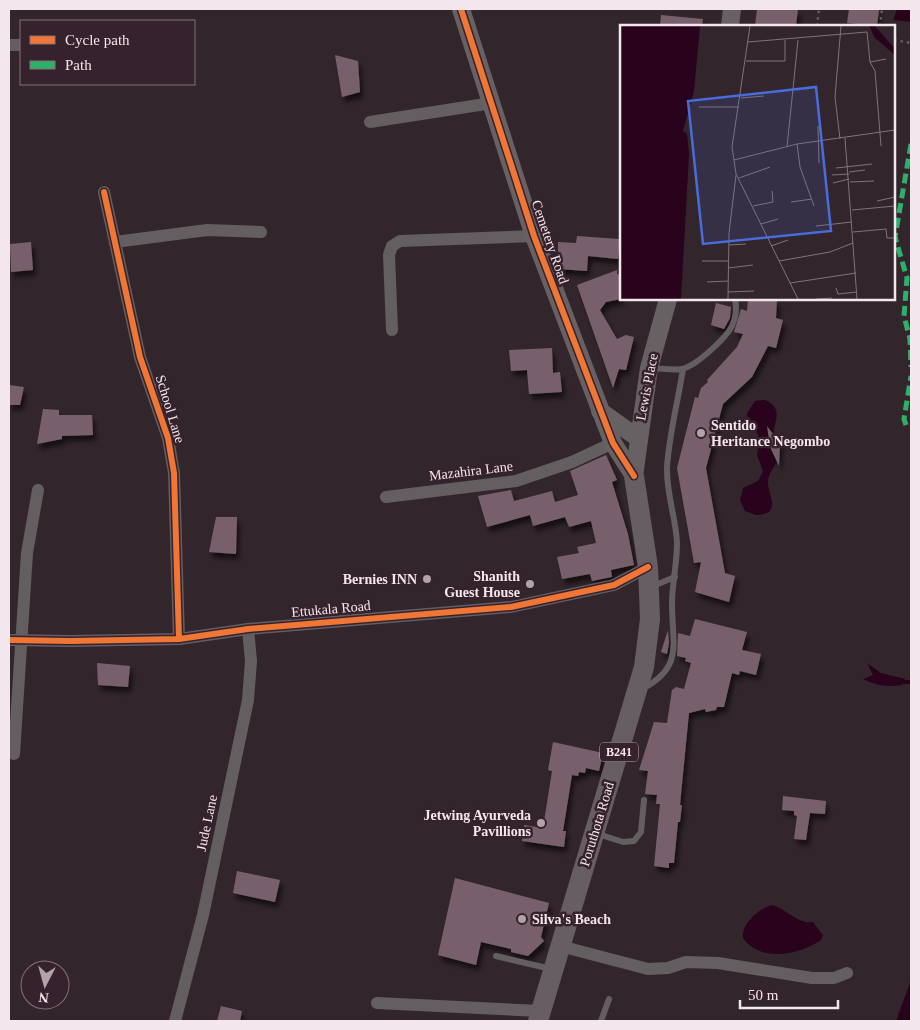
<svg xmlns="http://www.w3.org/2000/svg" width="920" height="1030" viewBox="0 0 920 1030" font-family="'Times New Roman',serif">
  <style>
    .water { fill: #29031c }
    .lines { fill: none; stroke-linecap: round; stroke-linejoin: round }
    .stream { stroke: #29031c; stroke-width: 4 }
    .building { fill: #77606c; filter: url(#shadow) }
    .path { stroke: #645d61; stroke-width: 2.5; stroke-dasharray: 2.5 4; stroke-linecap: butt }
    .lane { stroke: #635f61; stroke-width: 6 }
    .street { stroke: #635f61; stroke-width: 12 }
    .secondary { stroke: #676163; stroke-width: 18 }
    .primary { stroke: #665e62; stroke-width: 20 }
    .quiet { stroke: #2db169; stroke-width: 5; stroke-dasharray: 10 5; stroke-linecap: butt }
    .cycleway-casing { stroke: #36222d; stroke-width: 9 }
    .cycleway { stroke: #f07635; stroke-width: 6 }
    .poi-dot { fill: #b0a3a9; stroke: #36222d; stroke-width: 2 }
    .labels { text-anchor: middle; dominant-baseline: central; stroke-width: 5; stroke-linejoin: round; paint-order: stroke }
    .shield { fill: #36222d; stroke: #bbabb3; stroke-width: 1 }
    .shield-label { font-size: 12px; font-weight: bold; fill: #f4e6ed }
    .street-label { font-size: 14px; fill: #f4e6ed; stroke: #36222d }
    .poi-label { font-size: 14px; font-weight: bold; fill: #f4e6ed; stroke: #36222d; text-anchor: end }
    .inset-road { fill: none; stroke: #807379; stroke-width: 1 }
    .view { fill: #486cdc; fill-opacity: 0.15; stroke: #486cdc; stroke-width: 2.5 }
    .inset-edge { fill: none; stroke: #f4e6ed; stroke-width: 2.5 }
  </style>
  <defs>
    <filter id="shadow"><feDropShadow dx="3" dy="5.5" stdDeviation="2.5" flood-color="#0009"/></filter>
  </defs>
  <rect width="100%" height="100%" fill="#32262c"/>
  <g class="water">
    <polygon points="897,9 911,9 911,22 893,20"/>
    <path d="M765 400C786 409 772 424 773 440 773 446 776 454 778 460 774 467 768 474 768 482 767 494 784 514 756 515L745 511 740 500 743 488 758 481 763 471 757 455C758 448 761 438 756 431 753 424 747 423 747 413L755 401Z"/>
    <path d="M867 663 881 673 905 679 902 685C887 687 877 686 863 679L873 675Z"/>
    <path d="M772 905C785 908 799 925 813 922L823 935 821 940C799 955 761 963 743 938 741 924 760 908 772 905Z"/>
    <polygon points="911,980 911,1021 896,1021"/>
  </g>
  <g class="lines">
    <polyline class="stream" points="904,682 911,682"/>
  </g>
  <g class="building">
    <polygon points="757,9 798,9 796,26 755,26"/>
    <polygon points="849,9 879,10 877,26 847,23"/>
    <polygon points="661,15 703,19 702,26 660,26"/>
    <polygon points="335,55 358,61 360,92 342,97"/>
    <polygon points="577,236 620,239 618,259 588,256 587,271 558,269 558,242 576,243"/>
    <polygon points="31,242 33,270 11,272 10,244"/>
    <polygon points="617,270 617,274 621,275 621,299 606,302 600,310 617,339 626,335 634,337 626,370 619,369 613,388 577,285"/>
    <polygon points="748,299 777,299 776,318 783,320 776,348 768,346 752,377 723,404 706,468 725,573 735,576 729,602 695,592 701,562 694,563 677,468 695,397 698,398 701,388 708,382 707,380 737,347 743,334 734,332 741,309 747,311"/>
    <polygon points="716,303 731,307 730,318 724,329 711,325"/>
    <polygon points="552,348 553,373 560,372 562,392 529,394 527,370 511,371 509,350"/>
    <polygon points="9,385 24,387 20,405 9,405"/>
    <polygon points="43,409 59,410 59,415 92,415 93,435 62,436 62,439 37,444"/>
    <polygon points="767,426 780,443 779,466 770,447"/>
    <polygon points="606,455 617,480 612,482 628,534 634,565 611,570 612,577 592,581 590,574 562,579 557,557 579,553 577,547 596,543 591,521 569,527 565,517 533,526 530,515 487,527 478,496 511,490 514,501 552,491 555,502 578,495 570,471"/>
    <polygon points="216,517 237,517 236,554 209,552"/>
    <polygon points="695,619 747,632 742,650 761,654 756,675 740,671 739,675 732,673 724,707 717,707 716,710 706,712 705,709 689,713 680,805 682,805 680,822 678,822 674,863 669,863 669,868 654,866 660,804 656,804 657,795 645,794 648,771 639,770 654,722 667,723 672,690 676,687 684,689 691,663 685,661 686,658 677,656 678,633 690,636"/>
    <polygon points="668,630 669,643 667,654 661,652"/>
    <polygon points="97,663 130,666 128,687 98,685"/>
    <polygon points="553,742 603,753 599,771 586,768 585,773 579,772 578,776 572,775 563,831 566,831 564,847 522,841 524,825 543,828 552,771 548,770"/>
    <polygon points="783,796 826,801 825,814 810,813 806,840 794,839 797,816 794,815 794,811 782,810"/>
    <polygon points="237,871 280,880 275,902 233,893"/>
    <polygon points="455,878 549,903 541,937 544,941 528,956 511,952 511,949 481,942 476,965 438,955"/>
    <polygon points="221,1006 242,1011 240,1021 217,1021"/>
  </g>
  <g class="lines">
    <g class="path">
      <polyline points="817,26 819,9"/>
      <polyline points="880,26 882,9"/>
      <polyline points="894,40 911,43"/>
    </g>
    <g class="lane">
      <path d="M651 368C660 368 673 371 682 369 696 366 726 338 732 326 736 317 737 308 735 299"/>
      <polyline points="653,586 675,577"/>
      <path d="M642 689C684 667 672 644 672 604 672 584 677 564 677 543 676 518 666 493 667 467 669 435 678 401 683 369"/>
      <polyline points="598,834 623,842 634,841 641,832 644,800"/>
      <polyline points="496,956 551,969"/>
      <polyline points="601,1021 609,999"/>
    </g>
    <g class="street">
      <polyline points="9,45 21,45"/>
      <polyline points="370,122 492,103"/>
      <polyline points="104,192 140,357 168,438 174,473 179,639"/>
      <polyline points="115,242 207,230 261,232"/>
      <polyline points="392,330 389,255 392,246 400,241 534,236"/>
      <polyline points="386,497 516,481 572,462 613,443"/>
      <polyline points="9,640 70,641 179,639 248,629 511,607 614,585 648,567"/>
      <polyline points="14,754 27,553 38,490"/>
      <polyline points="560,946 648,969 668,968 686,962 718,963 812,978 834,978 847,973"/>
      <polyline points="377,1003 541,1011"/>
      <polyline points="175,1021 203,915 248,700 251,661 248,629"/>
    </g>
    <g class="secondary">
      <polyline points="461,9 534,236 613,443 634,476"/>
      <polyline points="730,26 732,9"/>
      <polyline points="600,411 638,438"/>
      <polyline points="634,476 649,368 668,299"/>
    </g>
    <polyline class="primary" points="538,1021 644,667 650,619 648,567 634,476"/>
    <g class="quiet">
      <polyline points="911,144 895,237 907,278 904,316 910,339 911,367"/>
      <polyline points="906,425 904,419 911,376"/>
    </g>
    <defs>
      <g id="cycleway">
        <polyline points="461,9 534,236 613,443 634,476"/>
        <polyline points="104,192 140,357 168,438 174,473 179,639"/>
        <polyline points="9,640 70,641 179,639 248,629 511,607 614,585 648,567"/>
      </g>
    </defs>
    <use href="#cycleway" class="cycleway-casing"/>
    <use href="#cycleway" class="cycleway"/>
  </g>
  <g class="poi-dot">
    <circle cx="701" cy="433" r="5"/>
    <circle cx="427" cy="579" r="5"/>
    <circle cx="530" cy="584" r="5"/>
    <circle cx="541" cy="823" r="5"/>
    <circle cx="522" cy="919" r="5"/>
  </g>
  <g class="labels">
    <rect class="shield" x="600" y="742.5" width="38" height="19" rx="4"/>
    <g class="shield-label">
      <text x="619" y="752">B241</text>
    </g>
    <g class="street-label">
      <text transform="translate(550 242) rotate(71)">Cemetery Road</text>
      <text transform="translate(647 387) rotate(-79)">Lewis Place</text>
      <text transform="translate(170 409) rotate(73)">School Lane</text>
      <text transform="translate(471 471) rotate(-7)">Mazahira Lane</text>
      <text transform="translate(331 609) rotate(-5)">Ettukala Road</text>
      <text transform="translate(207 823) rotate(-78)">Jude Lane</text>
      <text transform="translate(597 824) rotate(-73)">Poruthota Road</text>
    </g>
    <g class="poi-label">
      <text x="711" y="425" text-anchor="start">Sentido<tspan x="711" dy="16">Heritance Negombo</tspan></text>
      <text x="520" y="576">Shanith<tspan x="520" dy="16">Guest House</tspan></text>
      <text x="417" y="579">Bernies INN</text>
      <text x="531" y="815">Jetwing Ayurveda<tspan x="531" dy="16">Pavillions</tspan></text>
      <text x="532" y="919" text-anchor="start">Silva's Beach</text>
    </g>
  </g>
  <g transform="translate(620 25)">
    <rect width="275" height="275" fill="#32262c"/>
    <path d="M0 1H80L74 66 63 106 67 109 69 129 61 274H0ZM249 1H255L275 24V30L255 13Z" fill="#29031c"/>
    <path class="inset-road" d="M128 17 247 7 250 37 255 46 261 121M126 36H165V15M250 37 266 34M121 73 144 71M79 82H119M198 101 199 138M225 113 237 274M220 114 215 72 221 1M177 119 180 142 194 181M167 122 178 15M114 135 177 119 275 105M216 143 252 139M229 147 245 145M116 149 178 274M116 149 112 122 130 1M212 150 229 149M119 153 150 142M230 157 254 156M213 158 229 154M257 176 275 172M171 177 192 174M133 181 153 177 152 166M232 185 275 181M141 199 158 194M196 201 232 197M233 207 266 204 267 213H275M109 220 126 219M151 221 168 215M82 236H108M159 236 210 227 233 218M108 243 133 240M87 257 108 256M170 258 236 248M216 263 218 269 237 267M108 267 134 266M108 274 109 208 116 150M196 274 212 273"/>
    <path class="view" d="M196 62 211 206 83 219 68 76Z"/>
    <rect width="275" height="275" class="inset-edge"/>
  </g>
  <rect width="920" height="1030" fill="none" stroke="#f4e6ed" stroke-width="20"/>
  <rect x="20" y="20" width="175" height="65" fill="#36222d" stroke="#82707a"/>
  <rect x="30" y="36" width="25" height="8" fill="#f07635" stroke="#82707a"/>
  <text x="65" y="45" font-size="15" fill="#f4e6ed">Cycle path</text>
  <rect x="30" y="61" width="25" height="8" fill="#2db169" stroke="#82707a"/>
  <text x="65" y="70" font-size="15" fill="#f4e6ed">Path</text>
  <g transform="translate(45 985) rotate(186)"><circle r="24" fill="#36222d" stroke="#82707a"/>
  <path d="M0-4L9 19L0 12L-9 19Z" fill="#b0a3a9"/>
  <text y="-8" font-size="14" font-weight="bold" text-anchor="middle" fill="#f4e6ed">N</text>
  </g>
  <path d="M740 1000v8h98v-8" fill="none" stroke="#f4e6ed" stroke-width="2.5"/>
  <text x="748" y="1000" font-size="15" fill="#f4e6ed" stroke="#36222d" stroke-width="4" paint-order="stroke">50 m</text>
</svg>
